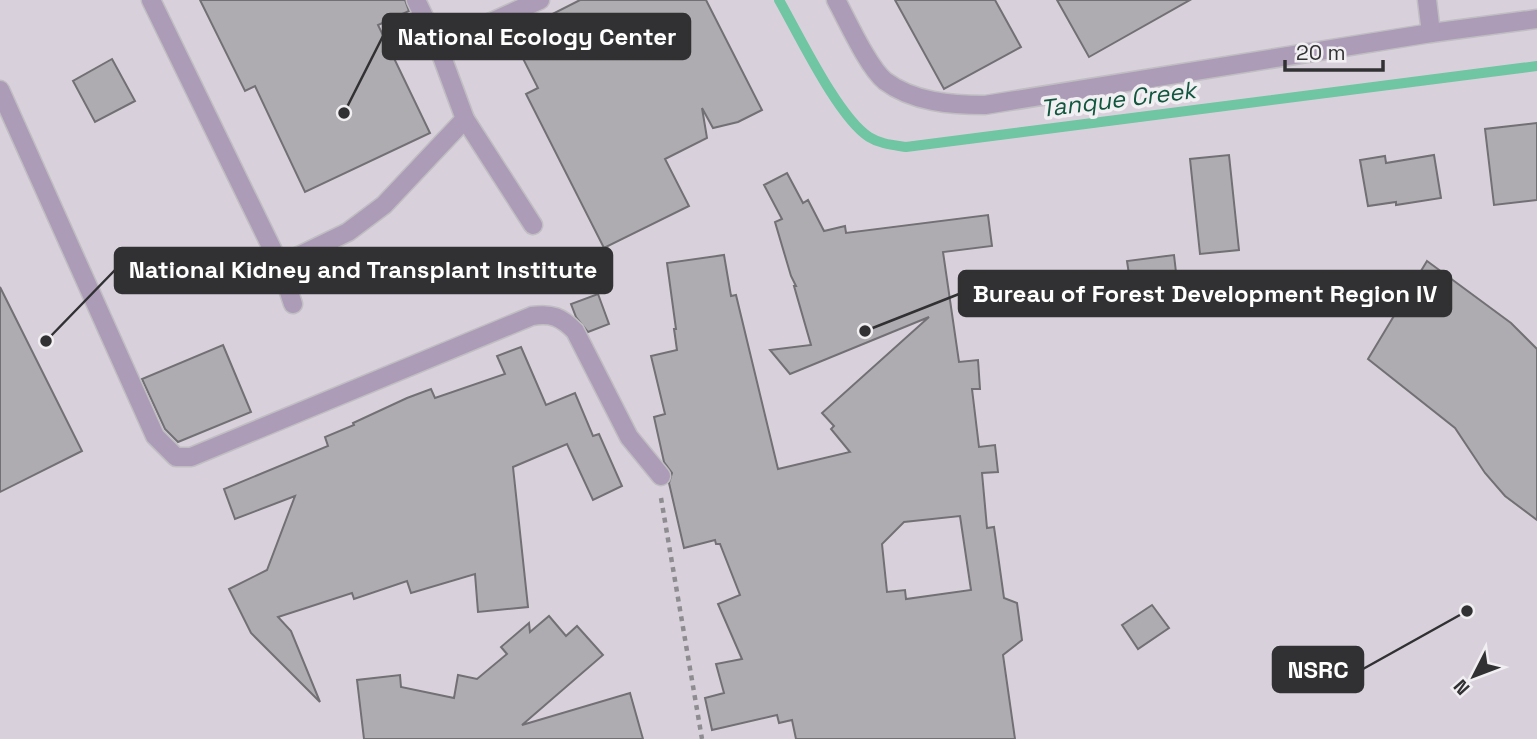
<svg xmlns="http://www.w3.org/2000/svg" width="1537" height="739" viewBox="0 0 1537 739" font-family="'Space Grotesk',sans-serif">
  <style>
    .built { fill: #d8d1dc }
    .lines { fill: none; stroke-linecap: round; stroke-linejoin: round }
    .stream { stroke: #70c5a2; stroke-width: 10 }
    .building { fill: #afacb1; stroke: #727074; stroke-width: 2; fill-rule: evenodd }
    .service-casing { stroke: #c0bec2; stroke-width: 21 }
    .path { stroke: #8e8c90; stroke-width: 4.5; stroke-dasharray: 5 5; stroke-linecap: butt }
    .service { stroke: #ac9cb7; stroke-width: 18 }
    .labels { text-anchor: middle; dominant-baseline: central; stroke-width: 7; stroke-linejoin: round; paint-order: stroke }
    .water-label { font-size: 24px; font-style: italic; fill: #11563f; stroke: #f2eff3 }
    .leader { fill: none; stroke: #313032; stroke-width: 2.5 }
    .callout-dot { fill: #313032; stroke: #f2eff3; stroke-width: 2.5 }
    .callout { fill: #313032; stroke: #313032; stroke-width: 2.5 }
    .callout-label { font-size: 24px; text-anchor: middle; font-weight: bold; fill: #fff }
  </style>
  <rect width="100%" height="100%" fill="#e4e1e6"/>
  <rect class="built" x="0" y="0" width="1537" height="739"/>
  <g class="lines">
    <path class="stream" d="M779 0C799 35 838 117 869 137 880 144 893 145 906 147L1537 66"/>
  </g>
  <g class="building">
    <polygon points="200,0 405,0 409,11 378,25 430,133 305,192 255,86 245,91"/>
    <polygon points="580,0 706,0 762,110 738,122 713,128 702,108 707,138 665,159 689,206 604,248 526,94 538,88 511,35"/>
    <polygon points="895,0 995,0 1021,47 944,89"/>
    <polygon points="1057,0 1190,0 1089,57"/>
    <polygon points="112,59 135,101 95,122 73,81"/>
    <polygon points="1537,123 1537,200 1494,205 1485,129"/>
    <polygon points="1229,155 1239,250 1200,254 1190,159"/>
    <polygon points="1434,155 1441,198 1396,205 1396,202 1368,206 1360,160 1385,156 1386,163"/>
    <path d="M787 173 803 203 808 200 824 231 845 226 846 233 988 215 992 246 943 252 959 362 978 360 980 389H972L979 447 995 445 998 472 982 473 987 528 994 527 1004 598 1017 603 1022 640 1003 655 1015 739H796L792 720 779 723 777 715 712 730 705 698 724 693 716 664 742 659 718 604 740 595 720 544H716L715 540 684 548 669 483 672 473 664 462 654 417 665 414 651 356 677 350 674 329H676L667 263 724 255 731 296 736 295 778 469 850 452 831 429 834 426 822 413 929 317 790 374 770 350 811 345 794 286H796L791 276 775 222 782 219 764 185ZM960 516 971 590 906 599 905 590 887 592 882 544 904 522Z"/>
    <polygon points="1174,255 1177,281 1131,288 1127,261"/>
    <polygon points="1427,261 1511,323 1537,349 1537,520 1505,496 1485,473 1455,428 1368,359"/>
    <polygon points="0,287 82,451 0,492"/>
    <polygon points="598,294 609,324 588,332 576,317 571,304"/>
    <polygon points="223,345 251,412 178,442 165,429 142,379"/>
    <polygon points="521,347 546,405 575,393 593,436 599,434 622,486 593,500 567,444 513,467 528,607 478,612 475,574 411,593 407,581 354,599 352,593 278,617 291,631 320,702 251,633 229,589 267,570 295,496 235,519 224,489 328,446 325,437 354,425 353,423 407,398 431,389 435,398 505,374 497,356"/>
    <polygon points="1152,605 1169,628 1138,649 1122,625"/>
    <polygon points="549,616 566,636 577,626 603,655 522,725 630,693 643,739 364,739 357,680 400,675 401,687 454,698 458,675 477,679 507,654 501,647 529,623 530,632"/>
  </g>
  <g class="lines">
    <defs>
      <g id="service">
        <polyline points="151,0 280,265 293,304"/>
        <polyline points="416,0 438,46 465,119 533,225"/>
        <path d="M836 0C847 20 868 67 885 81 913 102 951 105 985 105L1431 33 1537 19"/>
        <polyline points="1427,0 1431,33"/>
        <polyline points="438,46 540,0"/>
        <path d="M0 90 155 436 176 457H191L532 316C552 313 561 317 575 331L629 437 661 476"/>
        <polyline points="280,265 348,232 384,205 465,119"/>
      </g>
    </defs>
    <use href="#service" class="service-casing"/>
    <polyline class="path" points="661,498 702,739"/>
    <use href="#service" class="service"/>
  </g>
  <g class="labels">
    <g class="water-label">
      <text transform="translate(1118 99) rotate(-7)">Tanque Creek</text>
    </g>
  </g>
  <path class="leader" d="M344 113L383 36M46 341L115 270M865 331L959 294M1467 611L1363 669"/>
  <g class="callout-dot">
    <circle cx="344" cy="113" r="7"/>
    <circle cx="46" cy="341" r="7"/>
    <circle cx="865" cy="331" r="7"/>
    <circle cx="1467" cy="611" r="7"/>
  </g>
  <g class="callout">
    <rect x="383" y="14" width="307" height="45" rx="7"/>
    <rect x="115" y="248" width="497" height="45" rx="7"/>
    <rect x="959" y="271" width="492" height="45" rx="7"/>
    <rect x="1273" y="647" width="90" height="45" rx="7"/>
  </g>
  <g class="callout-label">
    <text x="537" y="45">National Ecology Center</text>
    <text x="363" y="278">National Kidney and Transplant Institute</text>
    <text x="1205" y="302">Bureau of Forest Development Region IV</text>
    <text x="1318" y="678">NSRC</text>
  </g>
  <g transform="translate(1474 676) rotate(228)" stroke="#f2eff3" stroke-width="5" paint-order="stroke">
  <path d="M0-5L12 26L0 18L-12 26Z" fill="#313032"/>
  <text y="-10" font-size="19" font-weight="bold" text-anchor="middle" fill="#313032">N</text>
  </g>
  <path d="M1285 60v10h98v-10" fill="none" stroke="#313032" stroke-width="3.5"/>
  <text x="1296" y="60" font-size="21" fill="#313032" stroke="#f2eff3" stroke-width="5" paint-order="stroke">20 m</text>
</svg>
